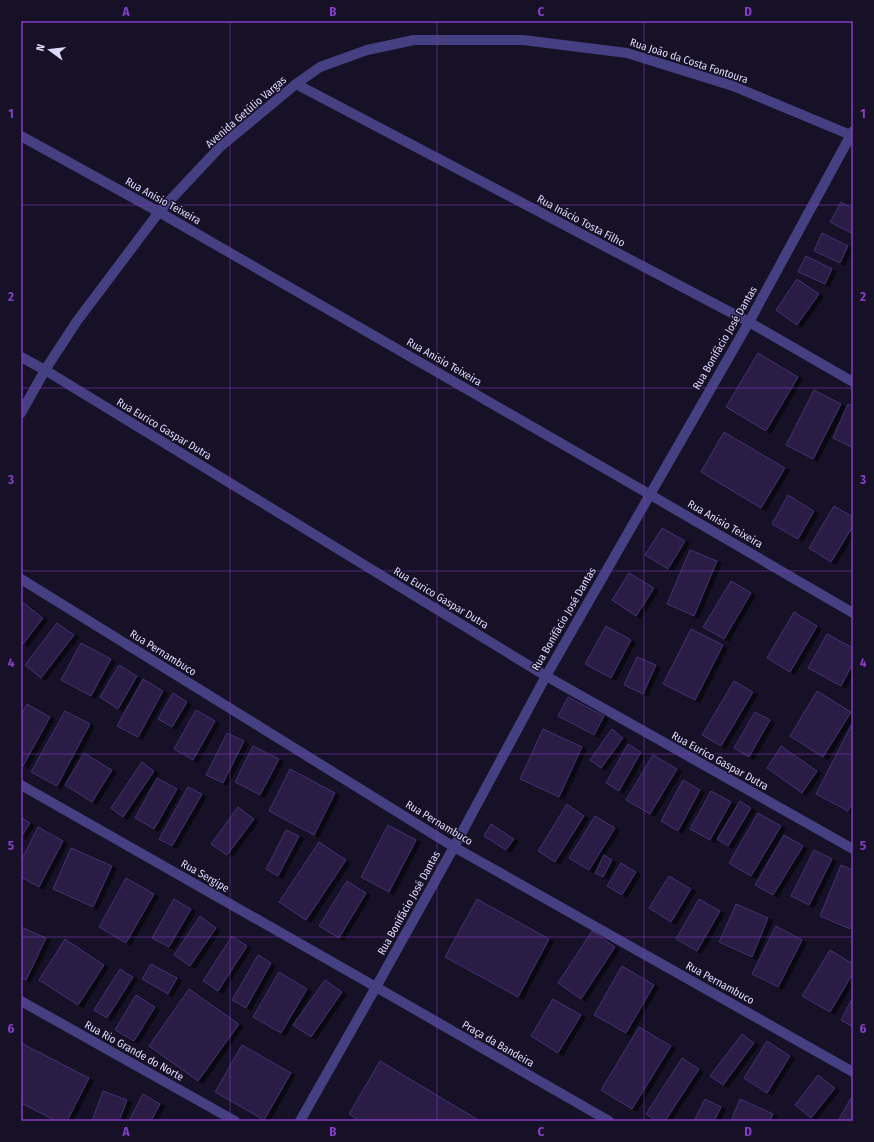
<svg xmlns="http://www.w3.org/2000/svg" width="874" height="1142" viewBox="0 0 874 1142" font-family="'Fira Sans Condensed',sans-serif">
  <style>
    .building { fill: #291e45; stroke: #423270; filter: url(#shadow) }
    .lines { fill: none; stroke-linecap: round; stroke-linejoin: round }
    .street { stroke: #463f82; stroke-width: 10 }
    .grid { fill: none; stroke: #853dc5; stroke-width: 1; stroke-opacity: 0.55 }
    .labels { text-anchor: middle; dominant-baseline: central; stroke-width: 3; stroke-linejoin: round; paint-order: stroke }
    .street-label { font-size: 11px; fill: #dfd8fd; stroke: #161126 }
    .neatline { fill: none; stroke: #853dc5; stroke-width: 1.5 }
    .grid-label { font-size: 13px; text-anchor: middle; font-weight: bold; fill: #853dc5 }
  </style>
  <defs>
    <filter id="shadow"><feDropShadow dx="4.5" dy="2.5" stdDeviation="0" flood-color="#0009"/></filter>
  </defs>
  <rect width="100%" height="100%" fill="#161126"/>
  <g class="building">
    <polygon points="841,202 853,209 853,234 830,222"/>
    <polygon points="822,233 848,246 840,263 814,251"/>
    <polygon points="806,256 832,269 825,284 798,272"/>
    <polygon points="797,279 819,294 797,325 776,310"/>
    <polygon points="758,353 798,377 766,431 726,407"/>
    <polygon points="814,390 841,404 813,459 786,445"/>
    <polygon points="848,404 853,406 853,448 833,438"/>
    <polygon points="724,432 785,468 761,508 701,472"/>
    <polygon points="788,495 814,511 798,539 772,524"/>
    <polygon points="834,506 853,517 853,526 831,562 809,548"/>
    <polygon points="662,528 685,541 668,569 645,555"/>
    <polygon points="690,550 717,561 694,616 667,604"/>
    <polygon points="629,573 654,588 636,616 612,600"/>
    <polygon points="731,581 751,593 724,639 703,627"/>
    <polygon points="24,603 43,618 23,644 21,642 21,606"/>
    <polygon points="794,612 817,626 790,672 767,658"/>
    <polygon points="57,623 74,635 41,678 25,665"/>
    <polygon points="606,626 631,640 611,678 585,664"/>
    <polygon points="691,629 723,645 695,700 663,684"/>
    <polygon points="827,634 853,648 853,663 841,686 808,668"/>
    <polygon points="81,643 111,659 91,696 61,680"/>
    <polygon points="637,657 656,665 643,694 624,685"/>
    <polygon points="119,665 137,676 118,709 100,697"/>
    <polygon points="143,679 163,691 138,737 117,726"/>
    <polygon points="734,681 753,692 721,746 702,735"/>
    <polygon points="817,691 851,712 823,757 790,736"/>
    <polygon points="173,693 187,702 172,727 158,719"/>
    <polygon points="568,697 604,716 594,735 558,716"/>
    <polygon points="27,704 50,717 23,766 21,764 21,715"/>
    <polygon points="196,710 215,721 193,760 174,749"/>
    <polygon points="65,711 90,724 57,786 31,772"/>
    <polygon points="755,712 770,720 749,757 734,748"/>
    <polygon points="853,722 853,802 848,811 816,794"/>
    <polygon points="543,729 582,747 559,797 520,779"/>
    <polygon points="612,729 623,738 601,768 590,760"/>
    <polygon points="227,733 244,741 223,783 206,775"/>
    <polygon points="628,744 641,752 619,791 606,783"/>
    <polygon points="253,746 279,759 260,795 235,782"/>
    <polygon points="781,746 817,771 802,793 767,768"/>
    <polygon points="84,753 112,770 92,802 65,785"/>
    <polygon points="653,755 677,769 650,814 626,800"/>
    <polygon points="142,762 154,771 123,817 111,808"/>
    <polygon points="290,769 335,793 314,835 269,811"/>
    <polygon points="157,778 177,789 154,829 135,818"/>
    <polygon points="683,780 700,790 678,831 661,821"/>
    <polygon points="188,787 202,794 172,846 159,839"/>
    <polygon points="711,791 731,802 710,840 690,829"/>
    <polygon points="740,801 751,808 728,846 717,839"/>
    <polygon points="567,804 584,816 555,862 538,851"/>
    <polygon points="238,807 254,819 227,855 211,844"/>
    <polygon points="758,813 781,826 751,876 729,863"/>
    <polygon points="595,816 615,828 589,870 569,858"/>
    <polygon points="21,817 30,823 21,837"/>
    <polygon points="491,824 514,839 506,850 484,836"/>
    <polygon points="388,825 416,840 389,892 361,877"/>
    <polygon points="38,827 63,841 39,887 21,877 21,861"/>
    <polygon points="286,830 299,836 278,876 266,869"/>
    <polygon points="784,835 803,846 773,895 755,885"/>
    <polygon points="319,842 346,860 306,920 279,902"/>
    <polygon points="71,848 112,866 93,907 53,889"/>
    <polygon points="814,850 832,859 809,905 791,896"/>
    <polygon points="604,855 612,860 603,877 595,873"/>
    <polygon points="621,863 636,872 622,895 607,886"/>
    <polygon points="841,865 853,870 853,922 850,929 820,916"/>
    <polygon points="669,876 691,889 671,922 649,908"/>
    <polygon points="126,878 154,894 126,943 99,927"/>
    <polygon points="347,881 366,893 339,938 319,926"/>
    <polygon points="174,899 191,909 169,947 152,938"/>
    <polygon points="477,899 549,939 518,997 445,957"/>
    <polygon points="699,899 720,911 697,951 676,939"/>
    <polygon points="736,904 768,918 752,957 719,942"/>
    <polygon points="200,916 216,928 190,966 174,955"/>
    <polygon points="776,926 802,940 778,987 752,974"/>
    <polygon points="21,927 46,938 26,980 21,977"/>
    <polygon points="592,931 615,947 581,999 558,983"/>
    <polygon points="232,936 247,946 218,991 203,981"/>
    <polygon points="65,939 104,965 78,1005 39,980"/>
    <polygon points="830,950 853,964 853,973 830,1012 802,996"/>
    <polygon points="258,955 271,963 246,1008 232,1000"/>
    <polygon points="151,964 177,978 168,994 142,979"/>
    <polygon points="622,966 654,985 626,1033 594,1015"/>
    <polygon points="120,969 133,977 107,1018 94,1010"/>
    <polygon points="279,972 307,989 281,1033 253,1017"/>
    <polygon points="325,980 342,992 311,1037 293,1025"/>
    <polygon points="189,989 239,1024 198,1081 149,1046"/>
    <polygon points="136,995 155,1007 134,1041 115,1030"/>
    <polygon points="853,997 853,1027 841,1020"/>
    <polygon points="553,999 581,1015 558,1053 531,1036"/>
    <polygon points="639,1027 671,1046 632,1109 601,1090"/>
    <polygon points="742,1034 754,1043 723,1085 710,1076"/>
    <polygon points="767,1041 790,1056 767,1093 744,1078"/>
    <polygon points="21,1043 89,1078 67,1121 56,1121 21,1103"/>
    <polygon points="242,1045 291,1073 264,1120 215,1092"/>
    <polygon points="682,1058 699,1069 665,1121 657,1121 646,1114"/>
    <polygon points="380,1061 480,1121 360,1121 349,1114"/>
    <polygon points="818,1075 835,1088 811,1118 795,1105"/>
    <polygon points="103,1091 127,1100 119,1121 92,1121"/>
    <polygon points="143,1094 160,1104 151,1121 129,1121"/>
    <polygon points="851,1098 853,1099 853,1121 838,1121"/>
    <polygon points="705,1099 721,1107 714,1121 694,1121"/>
    <polygon points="740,1099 773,1114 770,1121 731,1121"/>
  </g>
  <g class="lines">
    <g class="street">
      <polyline points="296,84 749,322 853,382"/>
      <polyline points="21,136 159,212 649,494 853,613"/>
      <polyline points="21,357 45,370 546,676 853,849"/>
      <polyline points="21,413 45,370 77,321 159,212 220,147 296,84 320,67 367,50 414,40 523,40 627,53 733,86 853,136"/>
      <polyline points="21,579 454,847 853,1072"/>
      <polyline points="21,785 376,987 609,1121"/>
      <polyline points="21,1001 235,1121"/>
      <polyline points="300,1121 376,987 454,847 546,676 749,322 853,131"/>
    </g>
  </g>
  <path class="grid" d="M230 21V1121M437 21V1121M644 21V1121M21 205H853M21 388H853M21 571H853M21 754H853M21 937H853"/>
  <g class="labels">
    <g class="street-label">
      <text transform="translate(689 61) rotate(18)">Rua João da Costa Fontoura</text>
      <text transform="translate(246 112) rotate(-41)">Avenida Getúlio Vargas</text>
      <text transform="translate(163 201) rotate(29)">Rua Anisio Teixeira</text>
      <text transform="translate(581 221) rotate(28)">Rua Inácio Tosta Filho</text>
      <text transform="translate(725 338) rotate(-60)">Rua Bonifácio José Dantas</text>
      <text transform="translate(444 362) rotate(30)">Rua Anisio Teixeira</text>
      <text transform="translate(164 429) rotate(31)">Rua Eurico Gaspar Dutra</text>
      <text transform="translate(725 524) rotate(30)">Rua Anisio Teixeira</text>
      <text transform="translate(441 598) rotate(31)">Rua Eurico Gaspar Dutra</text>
      <text transform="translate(564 619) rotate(-60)">Rua Bonifácio José Dantas</text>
      <text transform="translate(163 653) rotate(32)">Rua Pernambuco</text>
      <text transform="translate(720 761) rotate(29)">Rua Eurico Gaspar Dutra</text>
      <text transform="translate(439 823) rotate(31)">Rua Pernambuco</text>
      <text transform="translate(205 876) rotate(30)">Rua Sergipe</text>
      <text transform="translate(409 903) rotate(-61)">Rua Bonifácio José Dantas</text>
      <text transform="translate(720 983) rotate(29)">Rua Pernambuco</text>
      <text transform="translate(498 1044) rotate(30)">Praça da Bandeira</text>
      <text transform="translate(134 1051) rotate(29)">Rua Rio Grande do Norte</text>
    </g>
  </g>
  <rect width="874" height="1142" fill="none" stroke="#161126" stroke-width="44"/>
  <g transform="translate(50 50) rotate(285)" stroke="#161126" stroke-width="3" paint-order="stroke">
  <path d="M0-3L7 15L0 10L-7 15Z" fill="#dfd8fd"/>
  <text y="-6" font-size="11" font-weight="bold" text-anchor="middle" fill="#dfd8fd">N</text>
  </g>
  <rect x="22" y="22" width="830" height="1098" class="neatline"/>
  <g class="grid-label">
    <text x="126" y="16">A</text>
    <text x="333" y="16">B</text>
    <text x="541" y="16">C</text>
    <text x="748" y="16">D</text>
    <text x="11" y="118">1</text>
    <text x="863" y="118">1</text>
    <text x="11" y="301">2</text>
    <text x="863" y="301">2</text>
    <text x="11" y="484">3</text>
    <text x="863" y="484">3</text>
    <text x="11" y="667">4</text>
    <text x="863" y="667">4</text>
    <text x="11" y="850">5</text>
    <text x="863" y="850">5</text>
    <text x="11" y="1033">6</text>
    <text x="863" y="1033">6</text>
    <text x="126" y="1136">A</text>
    <text x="333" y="1136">B</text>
    <text x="541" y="1136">C</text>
    <text x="748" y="1136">D</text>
  </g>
</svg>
